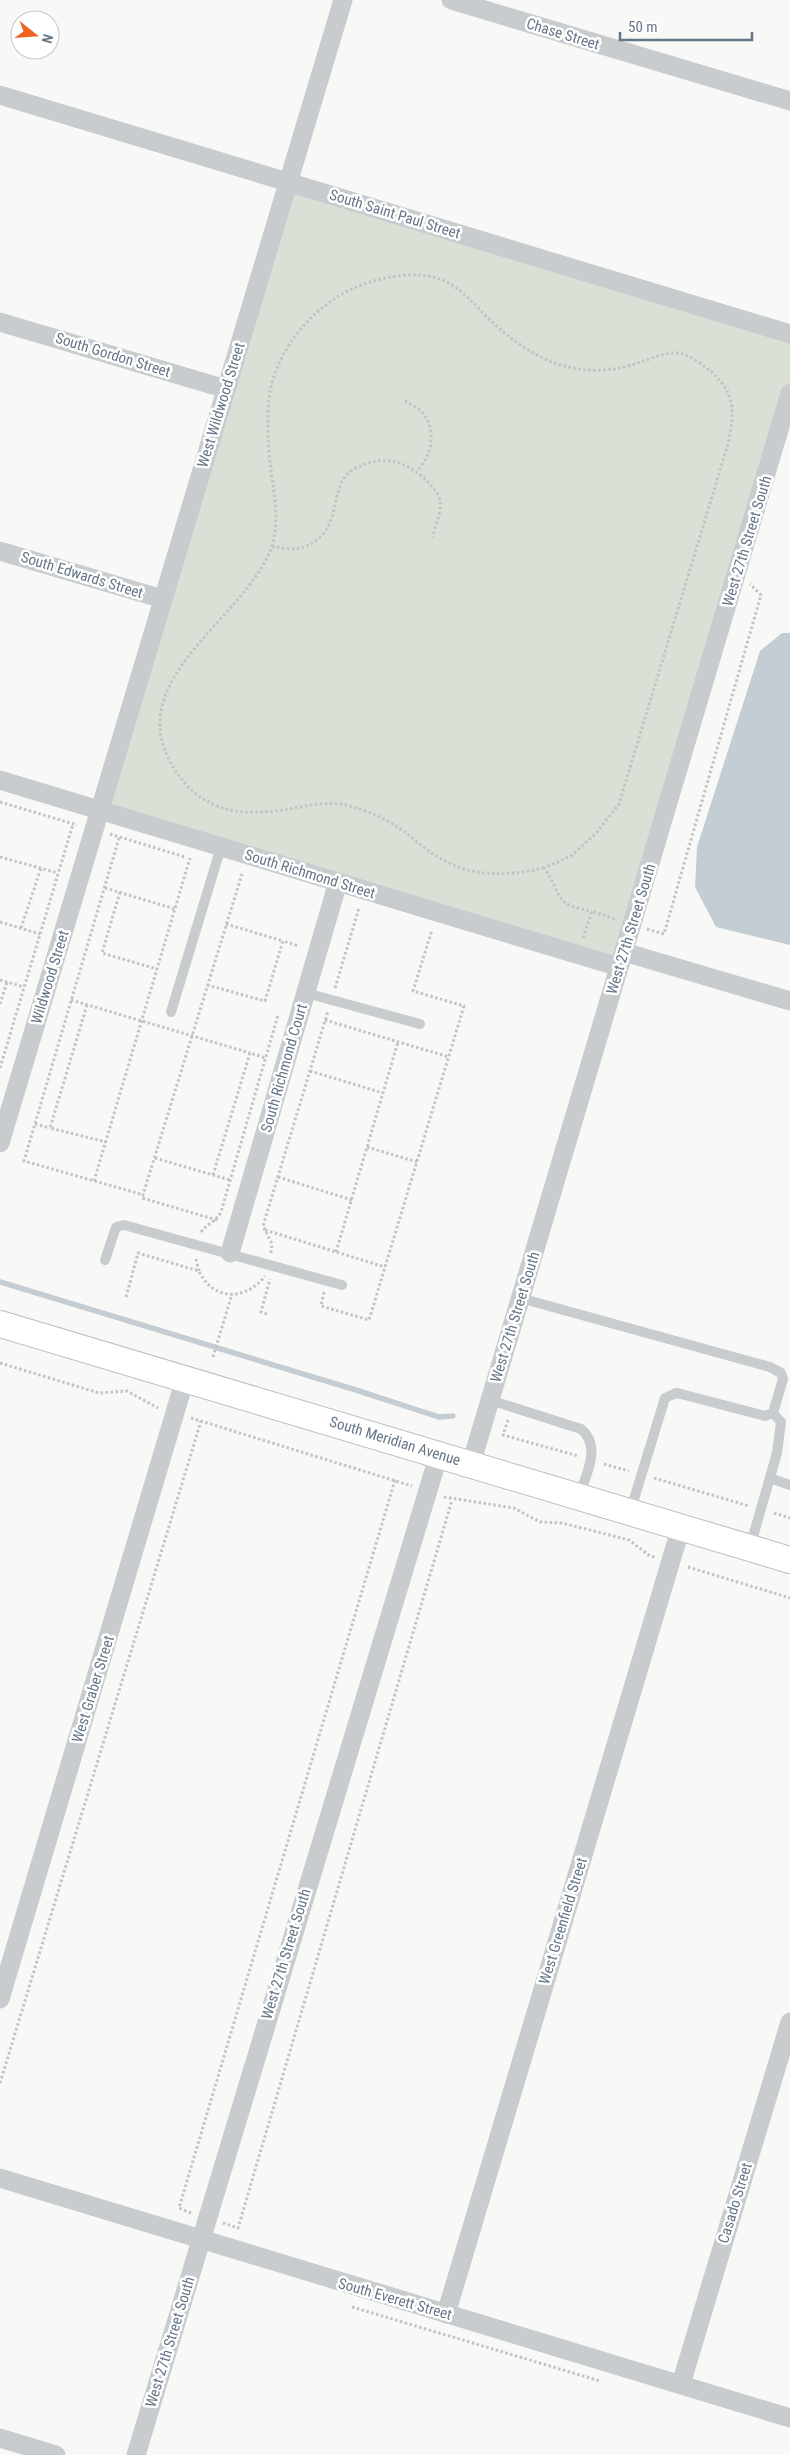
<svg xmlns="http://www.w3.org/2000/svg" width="790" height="2455" viewBox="0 0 790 2455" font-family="'Roboto Condensed',sans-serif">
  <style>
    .green { fill: #d9e1d6 }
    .water { fill: #c4cdd3 }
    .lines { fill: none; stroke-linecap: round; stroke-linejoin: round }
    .stream { stroke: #c4cdd3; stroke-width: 5.5 }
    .secondary-casing { stroke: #babfc4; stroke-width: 28 }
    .path { stroke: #c2c3c6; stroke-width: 3; stroke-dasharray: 2.5 2.5; stroke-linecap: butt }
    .lane { stroke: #c8cccf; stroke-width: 10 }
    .street { stroke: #c8cccf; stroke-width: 19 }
    .secondary { stroke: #fff; stroke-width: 26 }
    .labels { text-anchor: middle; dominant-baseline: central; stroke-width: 5; stroke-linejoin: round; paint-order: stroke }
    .street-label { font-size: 15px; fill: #667689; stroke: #fff }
  </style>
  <rect width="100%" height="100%" fill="#f8f9f6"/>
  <polygon class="green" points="288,182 790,334 790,391 619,967 100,810"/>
  <polygon class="water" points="782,633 790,633 790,945 716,927 695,887 697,847 760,651"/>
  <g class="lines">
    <polyline class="stream" points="0,1282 356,1390 439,1417 453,1416"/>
    <defs>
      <polyline id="secondary" points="0,1324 790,1560"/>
    </defs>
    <use href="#secondary" class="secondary-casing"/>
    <g class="path">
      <path d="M405 401C410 404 418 408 422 412 437 430 432 456 417 471"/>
      <path d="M272 546C289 550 304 551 318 539 340 521 331 489 349 472 352 469 359 467 363 465 392 452 420 469 437 493 445 506 436 525 432 537"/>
      <polyline points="0,802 77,825"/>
      <polyline points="110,834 185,857"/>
      <polyline points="119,838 24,1161 144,1195"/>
      <polyline points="0,857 58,873"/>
      <path d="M544 868C508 876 473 878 440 858 425 850 413 837 399 828 386 819 368 811 353 807 332 800 310 805 289 809 242 817 203 813 175 770 117 681 243 621 271 549 280 523 274 496 271 470 268 447 267 421 269 398 275 351 312 307 354 288 379 277 420 269 445 281 463 290 475 305 489 319 528 356 569 379 625 367 641 363 658 354 674 353 683 352 692 358 700 363 733 387 737 404 728 444L619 804 597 832 571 856 544 868C564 896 552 905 592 911"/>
      <polyline points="105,888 175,909"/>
      <polyline points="120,892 102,953 157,969"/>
      <polyline points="0,922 40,934"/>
      <polyline points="226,924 283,941"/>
      <polyline points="21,928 41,868"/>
      <polyline points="647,929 664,934 761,595 750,584"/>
      <polyline points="583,938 592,911 615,919"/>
      <polyline points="0,980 24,987"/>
      <polyline points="207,985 265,1001 283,941 299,946"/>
      <polyline points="335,988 359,908"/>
      <polyline points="71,1000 250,1053"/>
      <polyline points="0,1004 7,982"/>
      <polyline points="87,1005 50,1128 106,1142"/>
      <polyline points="325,1020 449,1057"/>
      <polyline points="0,1068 73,824"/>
      <polyline points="310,1071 383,1093"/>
      <polyline points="35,1124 50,1128"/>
      <polyline points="367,1147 417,1162"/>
      <polyline points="155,1158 230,1180"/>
      <polyline points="213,1175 250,1053 266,1058"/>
      <polyline points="278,1177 352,1200"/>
      <polyline points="94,1181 190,858"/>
      <polyline points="217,1220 142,1198 242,874"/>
      <polyline points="265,1230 263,1226 328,1011"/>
      <path d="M201 1232C208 1223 216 1222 221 1212L278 1015"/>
      <polyline points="336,1252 398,1042"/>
      <polyline points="271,1253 272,1244 265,1230 385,1267"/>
      <polyline points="196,1259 199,1271"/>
      <polyline points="324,1292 321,1306 369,1320 464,1006 413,991 432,930"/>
      <path d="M126 1297 138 1253 199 1271C212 1300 245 1302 265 1276"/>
      <polyline points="267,1314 261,1312 270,1279"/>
      <polyline points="213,1357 232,1294"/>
      <polyline points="0,1363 99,1393 127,1391 158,1408"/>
      <polyline points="191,1418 412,1486"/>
      <polyline points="508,1420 503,1435 578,1456"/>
      <polyline points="604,1464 629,1471"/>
      <polyline points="654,1478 749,1506"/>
      <polyline points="444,1497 514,1508 540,1522 562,1523 629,1540 650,1556 655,1557"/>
      <polyline points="774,1513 790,1518"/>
      <polyline points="688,1567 790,1598"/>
      <polyline points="0,2083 201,1421"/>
      <polyline points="191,2213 179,2208 395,1480"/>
      <polyline points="223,2223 238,2228 452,1500"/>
      <polyline points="352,2307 600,2381"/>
    </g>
    <g class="lane">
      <polyline points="306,993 420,1024"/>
      <polyline points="171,1012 221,847"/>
      <polyline points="105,1260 116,1227 124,1225 342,1285"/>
      <polyline points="520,1298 770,1367 781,1373 783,1379 773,1413 765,1416 681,1394 676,1393 665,1398 630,1512"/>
      <path d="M490 1400 581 1429C602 1446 586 1475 579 1496"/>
      <polyline points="770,1478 790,1485"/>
      <polyline points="750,1547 777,1453 781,1422 773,1413"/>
    </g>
    <g class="street">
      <polyline points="451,0 790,101"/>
      <polyline points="0,95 790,334"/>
      <polyline points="0,322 226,389"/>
      <polyline points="0,551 163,599"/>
      <polyline points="0,780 619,967"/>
      <polyline points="624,952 790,1001"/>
      <polyline points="0,1143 343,0"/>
      <polyline points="230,1253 338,882"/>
      <polyline points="471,1464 790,393"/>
      <polyline points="0,1999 185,1379"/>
      <polyline points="0,2178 790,2418"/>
      <polyline points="446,2314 681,1527"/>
      <polyline points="681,2384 790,2022"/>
      <polyline points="0,2438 56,2455"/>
      <polyline points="136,2455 439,1454"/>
    </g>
    <use href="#secondary" class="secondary"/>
  </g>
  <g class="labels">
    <g class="street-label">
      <text transform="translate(563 34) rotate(17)">Chase Street</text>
      <text transform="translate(395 214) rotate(17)">South Saint Paul Street</text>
      <text transform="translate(113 355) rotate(17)">South Gordon Street</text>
      <text transform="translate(221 405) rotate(-73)">West Wildwood Street</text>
      <text transform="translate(747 541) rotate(-73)">West 27th Street South</text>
      <text transform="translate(82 575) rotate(17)">South Edwards Street</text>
      <text transform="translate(310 874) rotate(17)">South Richmond Street</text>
      <text transform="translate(631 929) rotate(-73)">West 27th Street South</text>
      <text transform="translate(50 977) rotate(-73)">Wildwood Street</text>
      <text transform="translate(284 1068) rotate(-74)">South Richmond Court</text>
      <text transform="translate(515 1317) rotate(-73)">West 27th Street South</text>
      <text transform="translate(395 1441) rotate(17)">South Meridian Avenue</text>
      <text transform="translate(93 1689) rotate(-73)">West Graber Street</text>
      <text transform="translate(563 1921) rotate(-73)">West Greenfield Street</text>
      <text transform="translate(286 1954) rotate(-73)">West 27th Street South</text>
      <text transform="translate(735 2203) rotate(-73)">Casado Street</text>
      <text transform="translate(395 2299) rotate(16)">South Everett Street</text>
      <text transform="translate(170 2342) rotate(-73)">West 27th Street South</text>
    </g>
  </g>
  <g transform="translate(35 35) rotate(107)"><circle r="24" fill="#ffffff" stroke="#c2c8d0"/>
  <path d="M0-4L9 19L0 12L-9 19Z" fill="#ee6420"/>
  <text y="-8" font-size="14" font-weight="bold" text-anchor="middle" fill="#667689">N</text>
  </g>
  <path d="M620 32v8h132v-8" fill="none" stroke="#667689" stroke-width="2.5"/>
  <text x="628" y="32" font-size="15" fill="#667689" stroke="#ffffff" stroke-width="4" paint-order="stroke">50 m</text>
</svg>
